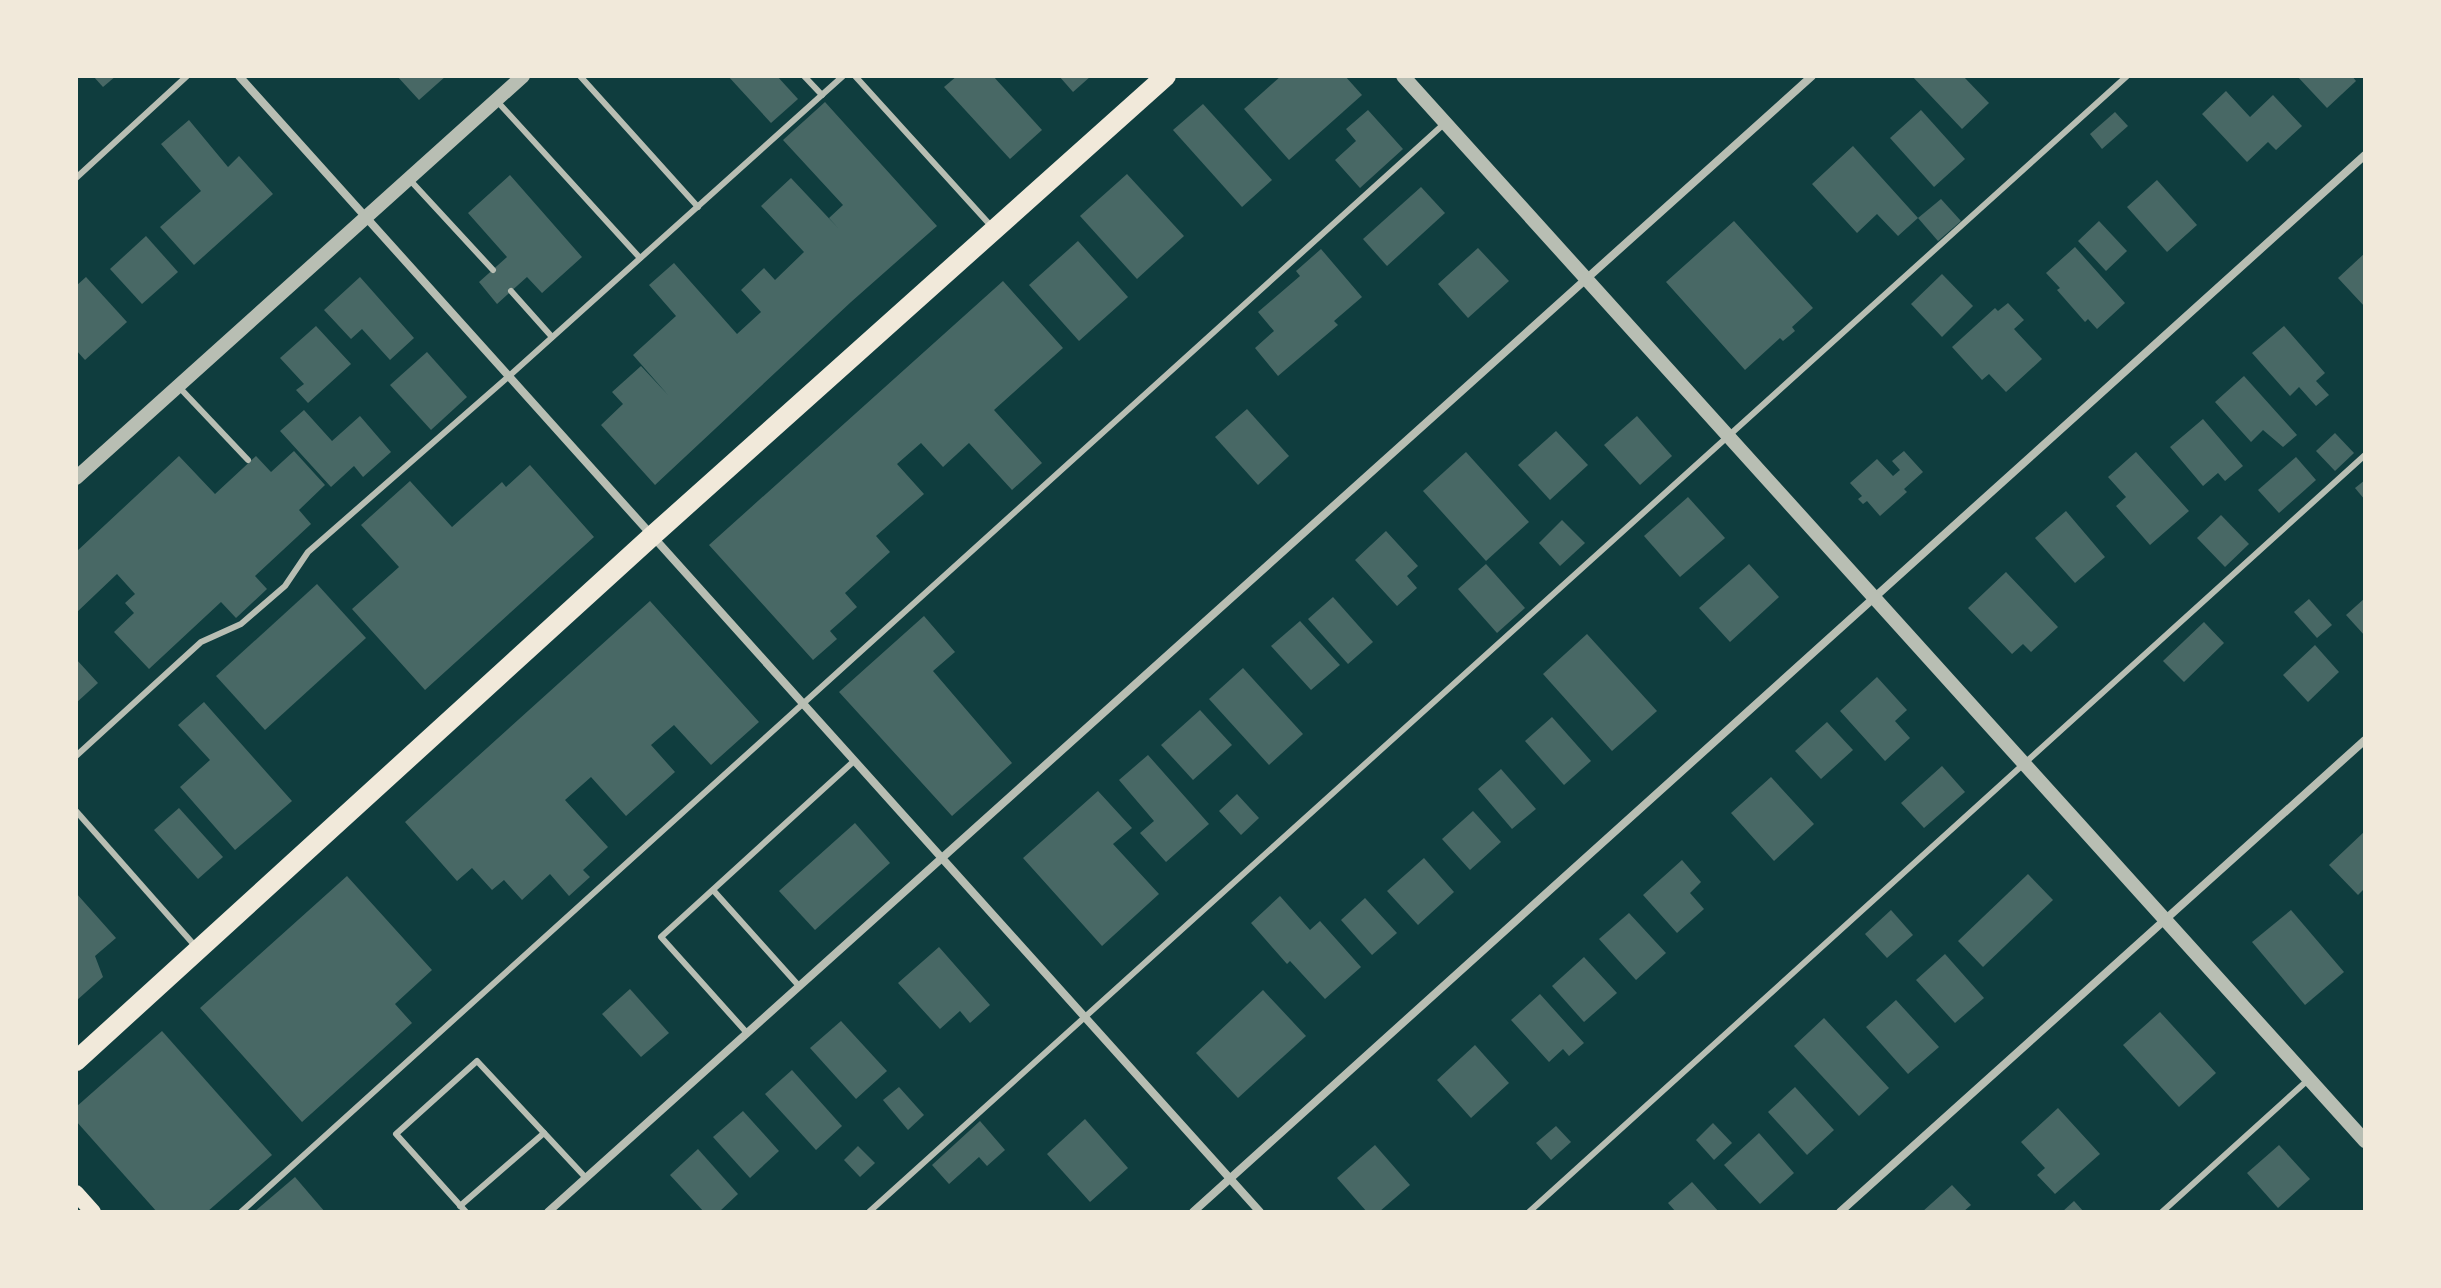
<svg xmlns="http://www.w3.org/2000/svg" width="2441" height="1288" viewBox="0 0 2441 1288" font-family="'Alegreya Sans',sans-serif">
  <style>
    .building { fill: #486865 }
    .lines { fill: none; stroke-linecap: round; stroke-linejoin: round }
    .service { stroke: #b8beb3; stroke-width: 6 }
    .minor { stroke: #b8beb3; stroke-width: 8 }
    .tertiary { stroke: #b8beb3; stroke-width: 14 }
    .secondary { stroke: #f1e9da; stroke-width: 16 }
    .primary { stroke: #f1e9da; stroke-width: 20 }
  </style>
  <rect width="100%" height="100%" fill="#0f3d3e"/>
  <g class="building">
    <polygon points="93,76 116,76 103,87"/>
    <polygon points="397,76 446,76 419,100"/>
    <polygon points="728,76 777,76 798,99 771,123"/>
    <polygon points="957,76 993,76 1042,130 1010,159 944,87"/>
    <polygon points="1059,76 1091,76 1073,92"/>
    <polygon points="1281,76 1345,76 1362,95 1289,160 1244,109"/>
    <polygon points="1912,76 1963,76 1989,103 1962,129"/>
    <polygon points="2297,76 2352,76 2356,81 2327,108"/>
    <polygon points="2226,91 2250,117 2273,95 2302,126 2276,150 2268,142 2247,162 2202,114"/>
    <polygon points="825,102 937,226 851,302 655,485 601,425 623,404 612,392 641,366 668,395 633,355 676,316 649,285 674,263 737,334 761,312 741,290 764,268 775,280 804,252 761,206 791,178 839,229 829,218 843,205 783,140"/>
    <polygon points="1203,104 1272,180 1242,207 1173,130"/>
    <polygon points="1368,110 1403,149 1360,188 1335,160 1356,141 1346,129"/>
    <polygon points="1921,110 1965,159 1934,187 1890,138"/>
    <polygon points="2115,112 2128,126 2102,149 2090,134"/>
    <polygon points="189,120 228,167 239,156 273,194 194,265 160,227 201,191 161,144"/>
    <polygon points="1853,146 1918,218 1898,236 1877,214 1857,233 1812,184"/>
    <polygon points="1127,174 1184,236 1137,279 1080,216"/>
    <polygon points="510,175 582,257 542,293 527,277 497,304 479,282 507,257 468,213"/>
    <polygon points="2157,180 2197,225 2167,252 2127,207"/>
    <polygon points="1421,187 1445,213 1387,266 1363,239"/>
    <polygon points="1941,199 1961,221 1938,241 1918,218"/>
    <polygon points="1734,221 1813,308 1792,327 1795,331 1783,341 1780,338 1745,370 1666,282"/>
    <polygon points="2099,221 2127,251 2106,271 2078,241"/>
    <polygon points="146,236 178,272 142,304 110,269"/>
    <polygon points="1078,241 1128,297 1079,341 1029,285"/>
    <polygon points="2075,247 2125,303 2097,329 2088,319 2085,322 2057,290 2060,288 2046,273"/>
    <polygon points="1478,248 1509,281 1468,318 1438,284"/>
    <polygon points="1321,249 1362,297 1334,321 1338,325 1278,376 1255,348 1274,331 1258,312 1300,276 1296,271"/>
    <polygon points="2365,253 2365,307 2338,278"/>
    <polygon points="1942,274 1973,306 1942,337 1911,304"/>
    <polygon points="86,277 127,322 85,360 76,350 76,286"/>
    <polygon points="360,277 414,338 390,360 362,329 351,339 324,310"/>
    <polygon points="1003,281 1063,348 994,410 1042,463 1012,490 969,443 943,467 921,443 897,464 924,494 876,536 890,552 845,593 857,607 830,631 837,639 813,660 709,545"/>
    <polygon points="2008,303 2024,320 2014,329 2042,359 2006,392 1989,374 1982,380 1952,347 1995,308 1998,311"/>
    <polygon points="316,326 351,364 308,403 296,390 304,384 280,358"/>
    <polygon points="2284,326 2325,373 2316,381 2329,395 2316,406 2299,387 2290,396 2252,353"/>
    <polygon points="427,352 467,397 431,430 390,385"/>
    <polygon points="2244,376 2297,435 2283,447 2263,430 2251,442 2215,402"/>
    <polygon points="1247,409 1289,456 1258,485 1215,437"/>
    <polygon points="304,410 332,441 360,416 391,452 363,477 354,466 331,487 280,431"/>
    <polygon points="1637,416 1672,456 1640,485 1604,445"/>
    <polygon points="2203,419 2243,466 2225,481 2218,473 2203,486 2170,447"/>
    <polygon points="1556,431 1588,465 1550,500 1518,465"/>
    <polygon points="2335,433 2354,453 2335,471 2316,451"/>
    <polygon points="294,451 325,485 299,510 311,524 255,576 267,589 236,618 221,602 149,669 114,632 134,613 125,603 135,594 117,574 76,613 76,552 179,456 215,494 256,456 271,472"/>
    <polygon points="1904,451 1923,472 1904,489 1907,492 1880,516 1867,501 1863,504 1858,499 1862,496 1850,483 1877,459 1893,476 1900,470 1892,461"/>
    <polygon points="1466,452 1529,522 1486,561 1423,491"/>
    <polygon points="2136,452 2189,511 2150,545 2116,506 2126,497 2108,477"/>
    <polygon points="2296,457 2316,480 2279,513 2258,490"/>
    <polygon points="530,465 594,537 425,690 352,609 399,567 361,525 410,481 452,527 502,482 506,487"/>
    <polygon points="2365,480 2365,500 2355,488"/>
    <polygon points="1688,497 1725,538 1680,577 1644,536"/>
    <polygon points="2066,511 2105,557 2075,583 2035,538"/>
    <polygon points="2221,515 2249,544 2225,567 2197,538"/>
    <polygon points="1562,520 1585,543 1560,566 1539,543"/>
    <polygon points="1386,531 1418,566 1407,576 1417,588 1397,606 1355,560"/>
    <polygon points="1486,564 1525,608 1497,633 1458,589"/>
    <polygon points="1749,564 1779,597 1730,642 1699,608"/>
    <polygon points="2006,572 2058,627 2031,652 2023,644 2012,654 1968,608"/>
    <polygon points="317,584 366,638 265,730 216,676"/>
    <polygon points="1333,597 1373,642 1348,664 1308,619"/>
    <polygon points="2365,598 2365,636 2346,615"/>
    <polygon points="2309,599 2332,625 2317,638 2294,612"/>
    <polygon points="650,601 759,722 711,765 674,725 651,745 675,772 626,816 591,777 565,800 608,847 583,870 590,877 569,896 550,874 522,900 504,880 492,890 472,868 457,881 405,822"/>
    <polygon points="924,616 955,652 933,671 1012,763 952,816 839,692"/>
    <polygon points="1300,621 1340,665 1311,690 1271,646"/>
    <polygon points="2204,622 2224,643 2184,682 2163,661"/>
    <polygon points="1587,634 1657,711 1612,751 1543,674"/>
    <polygon points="2315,645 2339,672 2308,702 2283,675"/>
    <polygon points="76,659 98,683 76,703"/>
    <polygon points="1243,668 1303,734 1269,765 1209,699"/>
    <polygon points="1877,677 1907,710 1895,721 1910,738 1885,761 1840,711"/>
    <polygon points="204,702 292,801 235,850 180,787 210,760 178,725"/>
    <polygon points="1200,710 1232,745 1193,780 1161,745"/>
    <polygon points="1552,717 1591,761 1564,785 1525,741"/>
    <polygon points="1827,722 1853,750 1821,779 1795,751"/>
    <polygon points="1148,755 1209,824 1166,862 1140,833 1154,821 1119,780"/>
    <polygon points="1942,766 1965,792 1924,828 1901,803"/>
    <polygon points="1501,769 1536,809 1512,829 1478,789"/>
    <polygon points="1771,777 1814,824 1774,861 1731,813"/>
    <polygon points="1098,791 1132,828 1113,844 1159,894 1102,946 1023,858"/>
    <polygon points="1237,794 1259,818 1241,835 1219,811"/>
    <polygon points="179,808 223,857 198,879 154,830"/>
    <polygon points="1473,811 1501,842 1470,870 1442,839"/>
    <polygon points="855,823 890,863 815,930 779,891"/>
    <polygon points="2365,831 2365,888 2358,895 2329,865"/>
    <polygon points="1424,858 1454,892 1418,925 1387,891"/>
    <polygon points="1682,860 1701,882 1690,893 1704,909 1677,933 1643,895"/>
    <polygon points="2028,874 2053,900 1983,967 1958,941"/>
    <polygon points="347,876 432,970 395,1004 412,1023 302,1122 200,1008"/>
    <polygon points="76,893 116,938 95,956 103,977 76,1001"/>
    <polygon points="1280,896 1310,930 1320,921 1361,967 1325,999 1290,961 1287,964 1251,923"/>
    <polygon points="1365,898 1397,933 1372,955 1341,920"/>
    <polygon points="1891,910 1913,935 1887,958 1865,934"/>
    <polygon points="2291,910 2344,972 2305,1005 2252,942"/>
    <polygon points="1629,913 1666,953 1636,980 1599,939"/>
    <polygon points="939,947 990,1005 970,1023 960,1011 940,1029 898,983"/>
    <polygon points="1945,954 1984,998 1955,1023 1916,980"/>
    <polygon points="1584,957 1617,993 1584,1022 1552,986"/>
    <polygon points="630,989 669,1033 641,1057 602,1014"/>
    <polygon points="1263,990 1306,1036 1238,1098 1196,1053"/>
    <polygon points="1540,994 1584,1043 1569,1056 1563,1049 1549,1062 1511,1020"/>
    <polygon points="1896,1000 1939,1047 1908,1074 1866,1027"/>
    <polygon points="2160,1012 2216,1073 2179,1107 2123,1045"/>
    <polygon points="1824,1018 1889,1088 1859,1116 1794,1046"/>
    <polygon points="841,1021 887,1071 856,1099 810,1048"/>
    <polygon points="162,1031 272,1155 207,1212 157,1212 76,1121 76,1107"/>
    <polygon points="1475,1045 1509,1083 1471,1118 1437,1080"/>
    <polygon points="792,1070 842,1126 816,1150 765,1094"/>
    <polygon points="899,1087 924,1115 908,1130 883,1100"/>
    <polygon points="1795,1087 1834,1130 1807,1155 1768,1112"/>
    <polygon points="2058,1108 2100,1154 2055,1194 2037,1175 2045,1168 2021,1142"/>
    <polygon points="743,1111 779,1151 750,1178 713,1137"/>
    <polygon points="1085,1119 1128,1168 1090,1202 1047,1154"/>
    <polygon points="980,1121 1005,1150 987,1166 979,1157 949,1184 932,1165"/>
    <polygon points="1713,1123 1732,1143 1714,1160 1696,1140"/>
    <polygon points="1556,1126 1571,1142 1551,1160 1536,1143"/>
    <polygon points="1759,1133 1794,1173 1760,1204 1724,1165"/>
    <polygon points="1375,1145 1410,1185 1379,1212 1367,1212 1337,1178"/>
    <polygon points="2279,1145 2310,1179 2278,1208 2247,1173"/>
    <polygon points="858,1146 875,1163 860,1177 844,1160"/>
    <polygon points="698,1149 738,1194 719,1212 704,1212 670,1175"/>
    <polygon points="295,1177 325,1212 254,1212"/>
    <polygon points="1692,1182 1719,1212 1676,1212 1668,1203"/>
    <polygon points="1952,1185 1971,1205 1963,1212 1922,1212"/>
    <polygon points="2074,1201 2084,1212 2062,1212"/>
  </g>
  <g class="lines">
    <g class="service">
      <polyline points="580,76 698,207"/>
      <polyline points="804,76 822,95"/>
      <polyline points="855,76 992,227"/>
      <polyline points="496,100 640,258"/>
      <polyline points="76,178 187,76"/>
      <polyline points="409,179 493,270"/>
      <polyline points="511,291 552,337"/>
      <polyline points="178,386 248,460"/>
      <polyline points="76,756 201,642 241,624 285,586 308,552 508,377 843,76"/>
      <polyline points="76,811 196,947"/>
      <polyline points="713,890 799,986"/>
      <polyline points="747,1033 661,937 854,761"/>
      <polyline points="460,1206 544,1133"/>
      <polyline points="241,1212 1445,123"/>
      <polyline points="466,1212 396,1134 477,1061 586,1178"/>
      <polyline points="869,1212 2127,76"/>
      <polyline points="1529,1212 2365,455"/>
      <polyline points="2162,1212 2309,1079"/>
    </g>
    <g class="minor">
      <polyline points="239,76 1260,1212"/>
      <polyline points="548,1212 1812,76"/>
      <polyline points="1193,1212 2365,155"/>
      <polyline points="1840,1212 2365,740"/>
    </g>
    <g class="tertiary">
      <polyline points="1403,76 2365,1141"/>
      <polyline points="76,478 523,76"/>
    </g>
    <polyline class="secondary" points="76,1193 93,1212"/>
    <polyline class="primary" points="76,1061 651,537 1166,76"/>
  </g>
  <rect width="2441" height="1288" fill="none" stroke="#f1e9da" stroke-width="156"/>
</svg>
